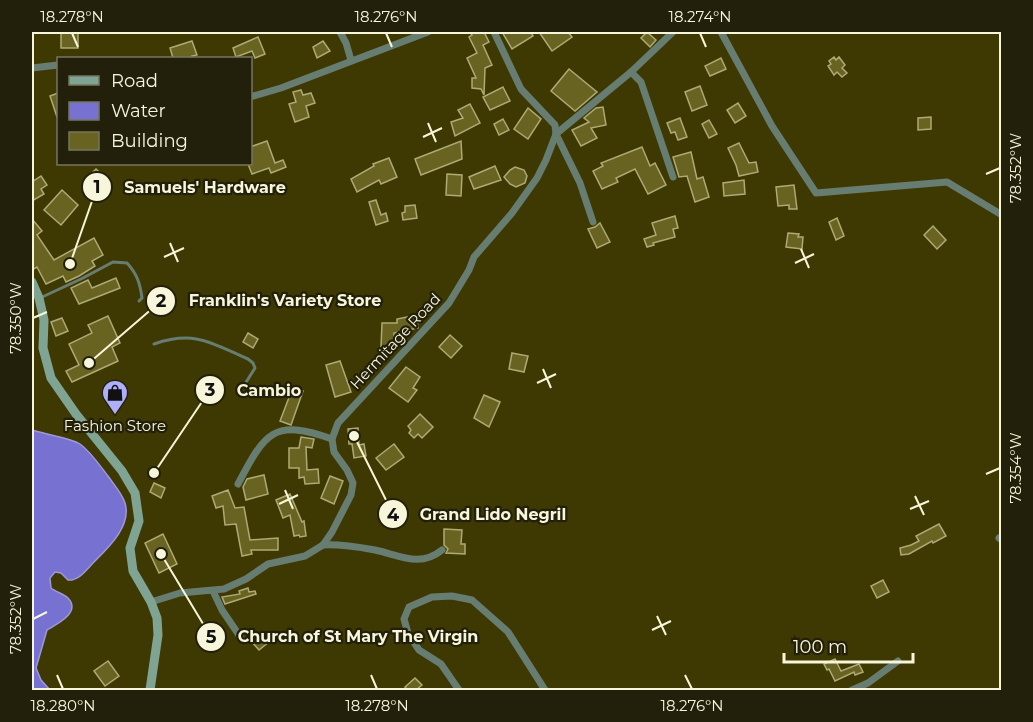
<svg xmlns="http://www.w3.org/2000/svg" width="1033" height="722" viewBox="0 0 1033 722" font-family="Montserrat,sans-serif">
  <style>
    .water { fill: #7771d1; stroke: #9d99d4; stroke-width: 1.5 }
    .building { fill: #696321; stroke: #aeaa76; stroke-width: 1.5 }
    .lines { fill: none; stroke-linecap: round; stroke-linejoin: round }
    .lane { stroke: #677d72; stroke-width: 3 }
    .street { stroke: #677d72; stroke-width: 7 }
    .secondary { stroke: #80a493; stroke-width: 9 }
    .ticks { fill: none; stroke: #f7f5da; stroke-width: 2 }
    .labels { text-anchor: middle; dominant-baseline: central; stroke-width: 4.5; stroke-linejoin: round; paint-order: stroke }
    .street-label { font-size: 15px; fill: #f7f5da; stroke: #22200b }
    .poi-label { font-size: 15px; fill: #f7f5da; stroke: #22200b }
    .leader { fill: none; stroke: #f7f5da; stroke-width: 2 }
    .callout-dot { fill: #f7f5da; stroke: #22200b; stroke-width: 2 }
    .mark-label { font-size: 18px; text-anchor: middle; font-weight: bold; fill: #111 }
    .callout-label { font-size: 16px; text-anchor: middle; font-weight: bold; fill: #f7f5da; stroke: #22200b; stroke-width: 4.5; stroke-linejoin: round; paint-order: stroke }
    .neatline { fill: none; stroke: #f7f5da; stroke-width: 2 }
    .ticks-label { font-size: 15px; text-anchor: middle; fill: #f7f5da }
  </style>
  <rect width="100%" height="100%" fill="#3e3902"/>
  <path class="water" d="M32 430C44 434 71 438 80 444 91 452 100 466 108 476 114 485 122 493 125 503 132 526 108 548 94 562 87 569 79 581 68 580L61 573 55 572 50 578 51 588C56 592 64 594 68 598 82 613 55 625 47 630L36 668 41 680 50 690H32Z"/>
  <g class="building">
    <rect x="61" y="32" width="17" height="16"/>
    <polygon points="470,32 484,32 489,42 483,45 492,65 485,68 484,95 481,89 472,88 472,78 476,78 467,58 477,53 469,37 472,35"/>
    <polygon points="502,32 531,32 533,36 512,49"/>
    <polygon points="539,32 568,32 572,37 552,51"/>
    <polygon points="647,32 656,40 650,47 641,38"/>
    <polygon points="258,37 265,54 255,58 252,51 236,57 233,48"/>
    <polygon points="192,41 197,55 192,56 193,58 173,58 170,48"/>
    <polygon points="323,41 330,51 317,58 313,47"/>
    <polygon points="834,57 836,60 839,57 845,65 842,68 847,73 842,77 837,72 834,75 828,66 831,64 829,61"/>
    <polygon points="721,58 726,69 710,76 705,66"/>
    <polygon points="569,69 597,92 575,111 551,91"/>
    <polygon points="700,86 707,105 692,111 685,92"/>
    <polygon points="503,87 510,101 490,110 483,97"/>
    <polygon points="301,90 303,95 311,93 315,103 306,106 309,117 295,122 289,104 296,102 293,92"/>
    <polygon points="58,93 58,117 57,117 50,96"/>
    <polygon points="738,103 746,116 735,123 727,110"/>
    <polygon points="470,104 480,123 455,136 451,122 463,118 458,110"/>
    <polygon points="603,107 606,125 591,128 597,138 581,146 572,130 589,122 584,118 596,108"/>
    <polygon points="528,108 541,119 528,139 514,129"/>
    <polygon points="931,117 931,129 918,130 918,118"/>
    <polygon points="680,118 687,137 678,140 675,132 671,133 667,123"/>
    <polygon points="503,119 509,130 499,135 494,124"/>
    <polygon points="709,120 717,134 709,138 702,124"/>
    <polygon points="267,141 275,163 283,160 286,167 271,173 269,168 252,174 248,164 250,164 250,147"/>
    <polygon points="461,141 462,159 421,175 415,159"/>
    <polygon points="739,143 749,163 756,162 758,172 739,176 736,165 728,148"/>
    <polygon points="642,147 650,166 655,163 666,185 648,194 635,169 616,178 618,182 602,189 593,171 603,166 601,163"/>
    <polygon points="691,152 697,179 703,177 709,197 695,202 687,176 679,177 673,157"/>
    <polygon points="389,158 397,177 381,184 379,180 357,192 351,179 374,166 373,164"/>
    <polygon points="495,166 501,180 474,189 469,177"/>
    <polygon points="515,167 524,170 527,176 525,183 516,187 510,184 504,177 510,170"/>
    <polygon points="96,169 110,183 98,196 83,182"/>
    <polygon points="447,174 462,175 461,196 446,195"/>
    <polygon points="41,176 47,185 41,189 44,194 32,201 32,182"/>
    <polygon points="744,180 745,194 724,196 723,183"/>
    <polygon points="794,185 797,209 789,209 789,205 778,206 776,187"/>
    <polygon points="62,190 78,205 61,225 44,210"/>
    <polygon points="376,200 381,215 386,213 388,221 376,225 369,202"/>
    <polygon points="415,205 417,218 403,220 402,213 405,212 405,206"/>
    <polygon points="675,216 678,228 673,229 675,237 653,243 654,245 647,247 644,239 656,235 652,223"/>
    <polygon points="837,218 844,236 836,240 829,222"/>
    <polygon points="32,219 42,231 37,235 54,260 94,238 103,255 92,261 95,266 79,276 66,282 63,276 46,284 37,267 32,270"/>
    <polygon points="600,223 610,242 597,248 588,229 595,227"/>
    <polygon points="933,226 946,240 937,249 924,235"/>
    <polygon points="788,233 799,234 798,237 803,237 802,249 786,247"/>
    <polygon points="116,278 120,288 79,304 71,288 88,280 92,288"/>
    <polygon points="417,315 418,328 394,333 394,347 381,347 382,323 397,323 397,319"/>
    <polygon points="108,316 120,343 112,347 118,361 72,382 66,371 79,365 69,344 92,333 88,325"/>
    <polygon points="62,318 68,331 56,336 51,322"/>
    <polygon points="248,333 258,339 253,348 243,342"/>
    <polygon points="450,335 462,346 451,358 439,347"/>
    <polygon points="512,353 528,356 524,372 509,369"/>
    <polygon points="340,361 351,392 335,397 326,365"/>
    <polygon points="406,367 420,377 413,388 417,390 408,402 389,388"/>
    <polygon points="293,387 303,391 291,425 280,421"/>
    <polygon points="484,395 500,402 489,427 474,418"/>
    <polygon points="420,414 433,427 422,438 418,434 414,438 409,433 411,430 408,426"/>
    <polygon points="358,428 359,445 364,444 366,456 354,458 352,444 349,444 348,429"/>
    <polygon points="301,437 314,439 312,448 306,447 307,470 318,469 319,483 305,484 304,477 299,478 299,468 289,468 289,448 299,448"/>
    <polygon points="394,444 404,457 386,470 376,458"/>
    <polygon points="264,475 268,494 246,500 243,487 247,479"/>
    <polygon points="330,476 343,481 334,504 321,498"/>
    <polygon points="154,483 165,488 161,498 150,492"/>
    <polygon points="228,490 235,508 244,507 250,540 278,538 278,550 251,550 252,554 242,556 236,524 225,525 223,506 216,508 212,496"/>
    <polygon points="290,494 302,522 304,521 306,536 300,537 299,535 294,536 290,515 283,518 276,500"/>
    <polygon points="939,524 946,536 933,543 932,541 909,554 901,555 900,548 911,545 919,541 916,536"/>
    <polygon points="444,529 462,530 461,544 465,544 465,554 446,553 448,549 444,545"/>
    <polygon points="163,534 177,564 159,573 145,543"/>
    <polygon points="883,580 889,592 877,598 871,586"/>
    <polygon points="248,588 249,592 255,591 256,594 225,604 222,597 240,594 239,591"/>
    <polygon points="261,633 269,642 259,650 251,641"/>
    <polygon points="835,659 841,671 859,664 863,672 855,675 854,672 835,681 829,669 827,670 824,664"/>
    <polygon points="108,661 119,676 105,686 94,671"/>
    <polygon points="415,678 422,685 416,690 408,690 405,687"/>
  </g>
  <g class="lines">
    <g class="lane">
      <path d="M40 298 81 279 113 262 127 263C137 274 140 283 142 298L139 301"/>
      <path d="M154 344C195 330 211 343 248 359L253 363 255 368 243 387"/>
    </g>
    <g class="street">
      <polyline points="340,32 346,43 351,60"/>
      <polyline points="494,32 521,89 555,125 556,134 580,183 593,222"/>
      <polyline points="721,32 772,126 816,193 947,182 1002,215"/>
      <polyline points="32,68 58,65"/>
      <polyline points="631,72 641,82 673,177"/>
      <polyline points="250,97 281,88 428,32"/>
      <path d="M238 484C265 433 273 418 332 439"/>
      <polyline points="999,538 1002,540"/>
      <path d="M323 545C341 544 358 547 375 550 399 555 420 568 442 550"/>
      <polyline points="213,591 222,610 241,638"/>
      <polyline points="151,602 180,593 224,589 246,579 268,564 305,556 323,545 332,532 351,495 353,483 347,470 334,452 332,439 338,423 449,303 469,270 474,257 512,213 537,178 546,160 556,134 631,72 673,32"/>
      <polyline points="459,690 441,664 419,650 408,633 404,619 409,607 432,597 452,596 472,600 508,632 545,690"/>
      <polyline points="852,690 868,683 898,661"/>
    </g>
    <polyline class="secondary" points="32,282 39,298 44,320 43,348 51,378 76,414 122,471 135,493 139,521 130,548 133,571 151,602 157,618 158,635 150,690"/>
  </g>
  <path class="ticks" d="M72 33 78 47M386 33 392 47M700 33 706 47M428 123 436 142M423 137 442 128M986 174 1000 168M170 243 178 262M801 249 809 268M164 257 184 248M795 263 814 254M33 318 47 312M543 369 551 388M537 383 556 374M986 474 1000 468M285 490 293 509M915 496 924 515M279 504 298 495M910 509 929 501M657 616 666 635M33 619 47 612M652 630 671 621M57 675 63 689M371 675 377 689M685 675 692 689"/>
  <defs>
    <symbol id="shop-pin" viewBox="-11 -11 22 30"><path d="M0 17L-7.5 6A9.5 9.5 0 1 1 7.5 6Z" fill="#afaefa" stroke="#22200b"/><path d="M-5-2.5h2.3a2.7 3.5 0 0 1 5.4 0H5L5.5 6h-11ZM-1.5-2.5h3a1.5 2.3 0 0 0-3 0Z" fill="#111"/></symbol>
  </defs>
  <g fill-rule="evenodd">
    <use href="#shop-pin" x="100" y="378" width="30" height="40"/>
  </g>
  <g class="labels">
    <g class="street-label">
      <text transform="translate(395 341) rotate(-47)">Hermitage Road</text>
    </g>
    <g class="poi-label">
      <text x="115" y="425">Fashion Store</text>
    </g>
  </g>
  <path class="leader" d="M70 264L97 187M89 363L161 301M154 473L210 390M354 436L393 514M161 554L211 637"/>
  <g class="callout-dot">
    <circle cx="70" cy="264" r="6"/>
    <circle cx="89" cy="363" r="6"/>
    <circle cx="154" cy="473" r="6"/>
    <circle cx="354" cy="436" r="6"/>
    <circle cx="161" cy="554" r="6"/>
    <circle cx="97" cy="187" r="15"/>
    <circle cx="161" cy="301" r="15"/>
    <circle cx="210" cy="390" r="15"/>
    <circle cx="393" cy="514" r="15"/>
    <circle cx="211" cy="637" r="15"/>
  </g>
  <g class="mark-label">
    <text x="97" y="193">1</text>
    <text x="161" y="307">2</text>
    <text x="210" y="396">3</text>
    <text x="393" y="521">4</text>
    <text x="211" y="643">5</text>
  </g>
  <g class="callout-label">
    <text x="205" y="193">Samuels' Hardware</text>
    <text x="285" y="306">Franklin's Variety Store</text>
    <text x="269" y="396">Cambio</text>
    <text x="493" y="520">Grand Lido Negril</text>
    <text x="358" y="642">Church of St Mary The Virgin</text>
  </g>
  <rect width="1033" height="722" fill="none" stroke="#22200b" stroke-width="66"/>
  <rect x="57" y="57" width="195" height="108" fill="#22200b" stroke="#77755e" stroke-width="1.5"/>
  <rect x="69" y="76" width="30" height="9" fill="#80a493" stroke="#77755e" stroke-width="1.5"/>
  <text x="111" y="87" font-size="18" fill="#f7f5da">Road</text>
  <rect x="69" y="102" width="30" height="18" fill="#7771d1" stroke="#77755e" stroke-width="1.5"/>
  <text x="111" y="117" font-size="18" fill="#f7f5da">Water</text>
  <rect x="69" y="132" width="30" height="18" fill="#696321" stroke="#77755e" stroke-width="1.5"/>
  <text x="111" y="147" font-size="18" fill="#f7f5da">Building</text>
  <path d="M784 653v9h129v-9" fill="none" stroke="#f7f5da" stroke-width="3"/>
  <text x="793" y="653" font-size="18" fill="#f7f5da" stroke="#22200b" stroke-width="4.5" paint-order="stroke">100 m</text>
  <rect x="33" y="33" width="967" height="656" class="neatline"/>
  <g class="ticks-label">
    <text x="72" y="22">18.278°N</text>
    <text x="386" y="22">18.276°N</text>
    <text x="700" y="22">18.274°N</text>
    <text transform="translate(1016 168) rotate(-90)" y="5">78.352°W</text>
    <text transform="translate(16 318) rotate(-90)" y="5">78.350°W</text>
    <text transform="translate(1016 468) rotate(-90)" y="5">78.354°W</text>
    <text transform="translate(16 619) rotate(-90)" y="5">78.352°W</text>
    <text x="63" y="711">18.280°N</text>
    <text x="377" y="711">18.278°N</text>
    <text x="692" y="711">18.276°N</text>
  </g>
</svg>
